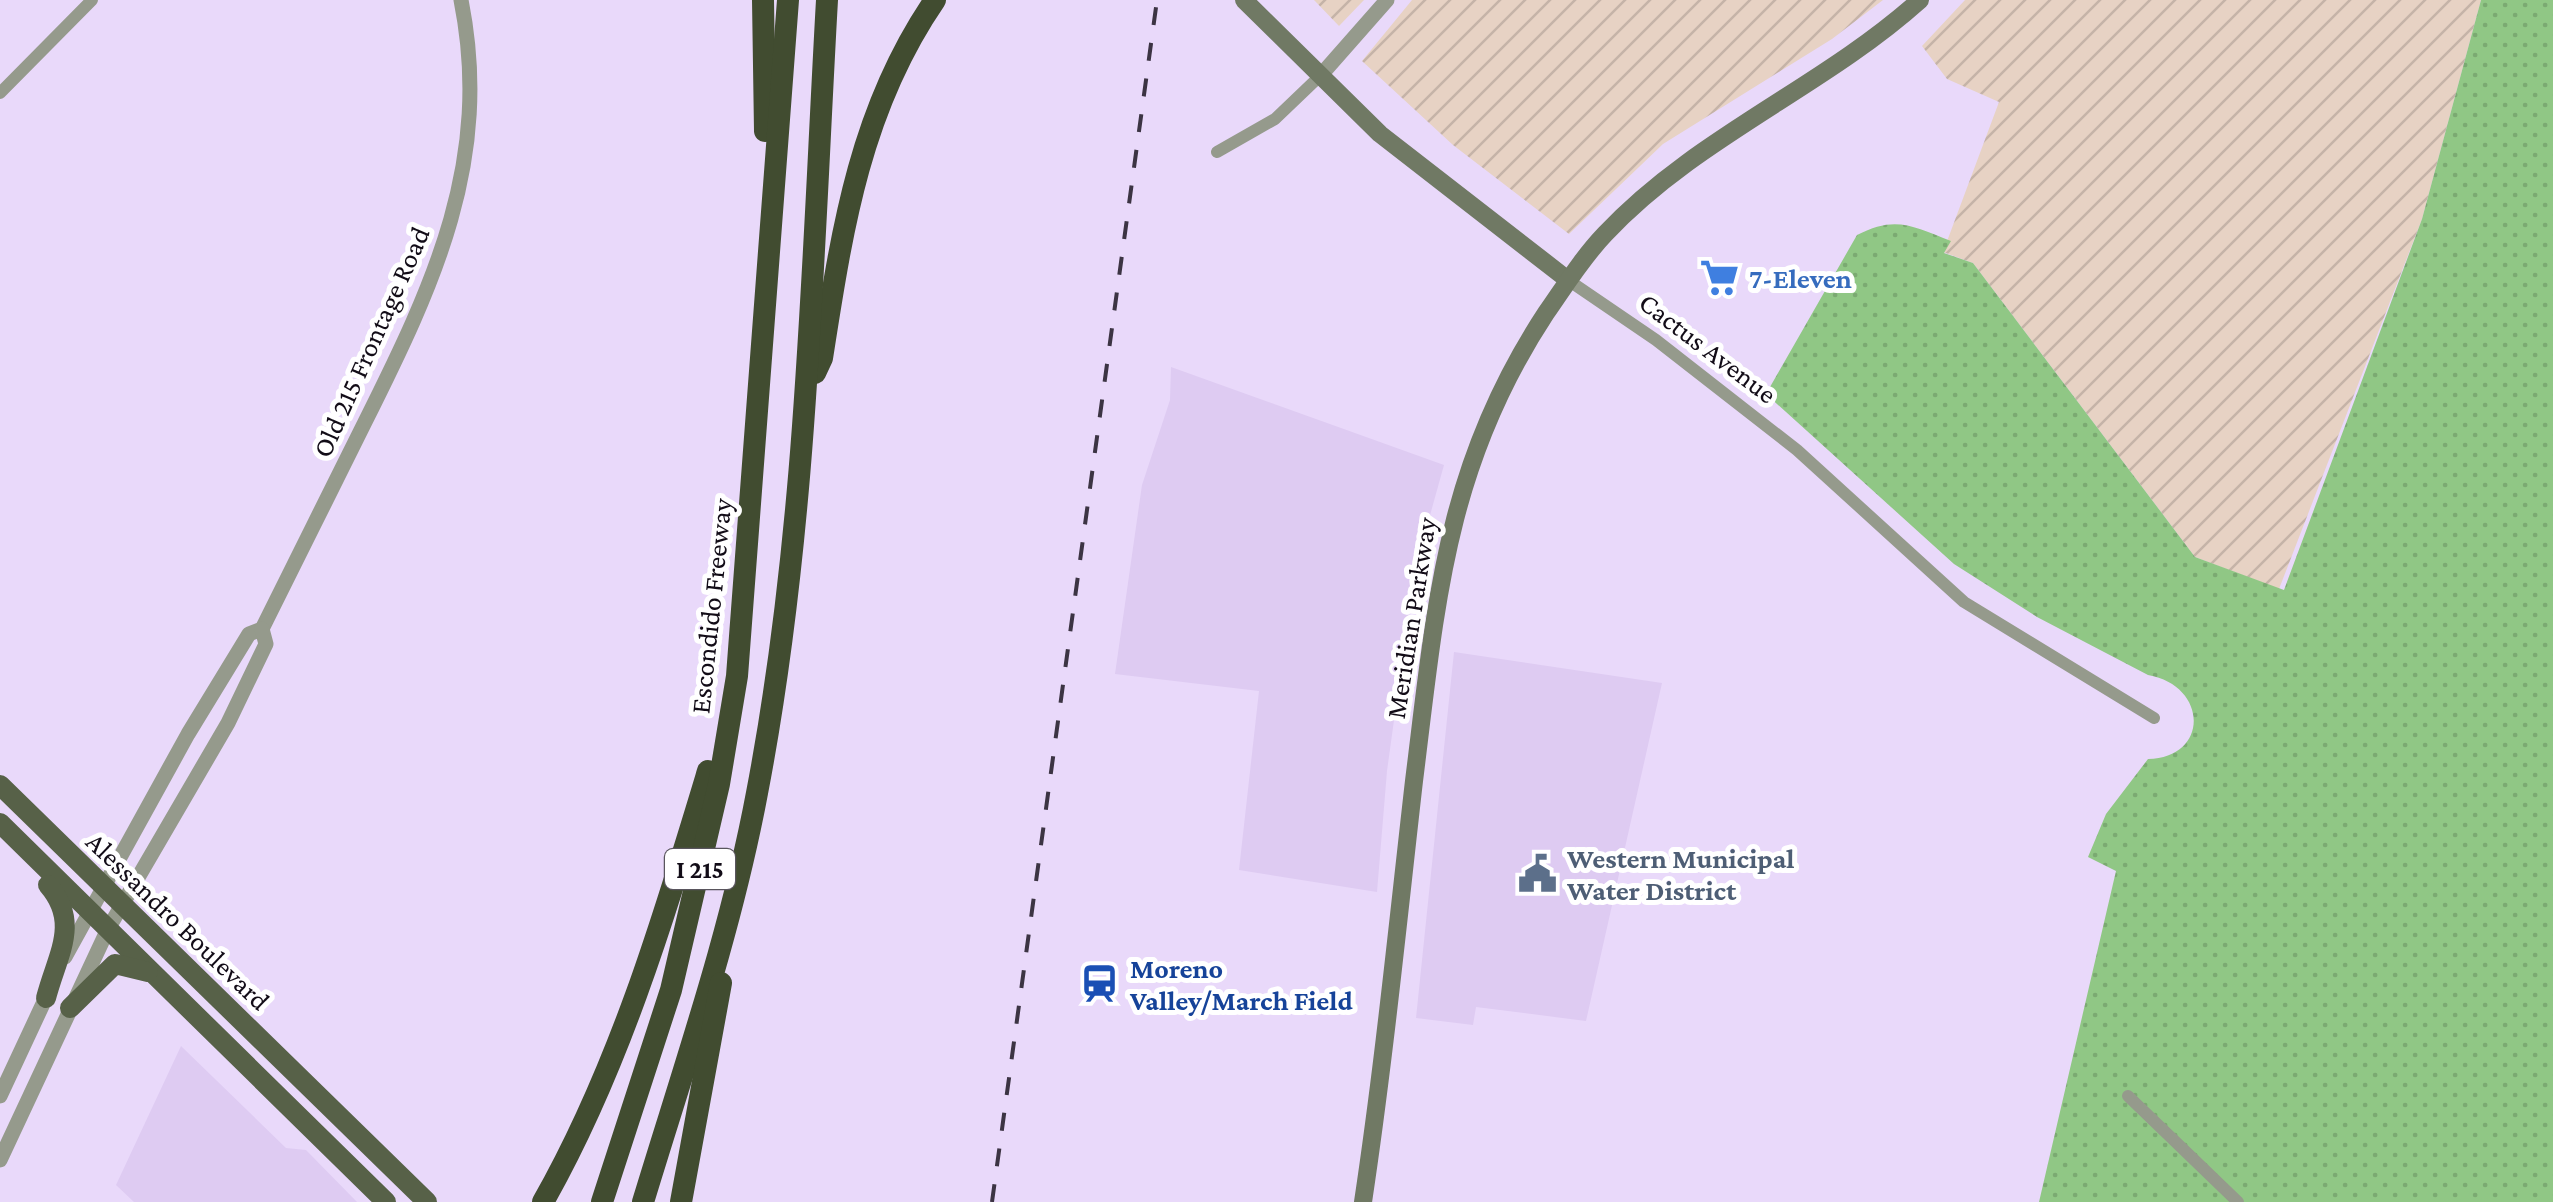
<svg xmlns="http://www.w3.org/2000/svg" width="2553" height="1202" viewBox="0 0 2553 1202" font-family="'Crimson Pro',serif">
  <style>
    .built { fill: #decbf2 }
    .industrial { fill: url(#industrial-furrows) }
    .grass { fill: url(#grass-dots) }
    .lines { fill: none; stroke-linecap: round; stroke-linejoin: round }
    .minor { stroke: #959a8c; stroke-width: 12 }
    .tertiary { stroke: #959a8c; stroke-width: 15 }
    .secondary { stroke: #707964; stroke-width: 18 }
    .primary { stroke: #576148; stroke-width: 20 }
    .motorway { stroke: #414c30; stroke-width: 22 }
    .rail { stroke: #3c3443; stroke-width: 4; stroke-dasharray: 18 18; stroke-linecap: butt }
    .labels { text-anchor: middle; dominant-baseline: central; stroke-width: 10; stroke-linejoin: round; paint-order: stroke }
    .shield { fill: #fff; stroke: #59555d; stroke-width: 2.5 }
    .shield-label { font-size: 25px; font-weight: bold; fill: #120c17 }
    .shop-label { font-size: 28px; font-weight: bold; fill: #366cbe; stroke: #fff; text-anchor: start }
    .street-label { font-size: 28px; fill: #120c17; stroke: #fff }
    .service-label { font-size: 28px; font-weight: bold; fill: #4e5e75; stroke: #fff; text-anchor: start }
    .transit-label { font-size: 28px; font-weight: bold; fill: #164399; stroke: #fff; text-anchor: start }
  </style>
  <defs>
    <pattern id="industrial-furrows" width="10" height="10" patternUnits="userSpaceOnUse" patternTransform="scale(2.5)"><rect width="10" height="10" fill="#e7d2c4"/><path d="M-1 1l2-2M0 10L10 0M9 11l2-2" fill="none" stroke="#c5b3a8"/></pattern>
    <pattern id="grass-dots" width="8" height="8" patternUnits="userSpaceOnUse" patternTransform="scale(2.5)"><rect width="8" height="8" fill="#90c785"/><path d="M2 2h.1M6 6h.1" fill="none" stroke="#7baa72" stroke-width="1.8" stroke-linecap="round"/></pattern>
  </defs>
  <rect width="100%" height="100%" fill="#e9d9fa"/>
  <g class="built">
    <polygon points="1171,367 1444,465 1417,562 1408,619 1387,771 1377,892 1239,870 1259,691 1115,674 1142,485 1170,400"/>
    <polygon points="1454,652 1662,683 1586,1021 1476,1007 1473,1025 1416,1018"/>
    <polygon points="181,1046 286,1148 306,1150 357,1202 134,1202 116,1185"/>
  </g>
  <g class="industrial">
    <polygon points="1314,0 1364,0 1339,26"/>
    <polygon points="1412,0 1883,0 1832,39 1663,144 1569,234 1453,145 1362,61"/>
    <polygon points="1965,0 2481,0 2422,219 2279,589 2195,557 1973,263 1943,252 1999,102 1947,79 1922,46"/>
  </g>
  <path class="grass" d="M2481 0H2553V1202H2039L2116 871 2088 857 2106 814 2148 759C2209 758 2209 686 2148 675L2037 617 1954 564 1766 394 1857 235C1895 215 1913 226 1951 241L1944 253 1973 263 2195 557 2284 590 2422 219Z"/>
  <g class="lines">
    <g class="minor">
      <polyline points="0,93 92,0"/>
      <polyline points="1217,152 1275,119 1321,75"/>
      <polyline points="1568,280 1656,340 1797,450 1964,602 2154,718"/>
      <polyline points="2128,1096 2238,1202"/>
    </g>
    <g class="tertiary">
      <polyline points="1321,75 1387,0"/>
      <path d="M65 957 188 734 249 634 262 629C296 561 330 492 364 424 434 284 493 160 461 0"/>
      <polyline points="0,1096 49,991"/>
      <polyline points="0,1160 108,929 228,723 266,644 262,629"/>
    </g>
    <g class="secondary">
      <polyline points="1244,0 1380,134 1568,280"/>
      <path d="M1363 1202C1384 1062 1398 921 1414 781 1436 605 1445 466 1546 313 1565 286 1582 258 1605 234 1696 137 1822 88 1920 0"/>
    </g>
    <g class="primary">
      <polyline points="0,785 427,1202"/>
      <polyline points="0,823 386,1202"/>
      <path d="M46 998C57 955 81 923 48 885"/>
      <polyline points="70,1008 115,964 148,972"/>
    </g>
    <g class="motorway">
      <polyline points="763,0 765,131"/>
      <path d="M815 373 822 358C842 230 860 109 935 0"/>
      <path d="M543 1202C619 1068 664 917 708 771"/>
      <polyline points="602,1202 671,990 719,784 737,676 788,0"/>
      <path d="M643 1202C684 1067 731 932 757 793 807 533 812 264 827 0"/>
      <polyline points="681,1202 721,983"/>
    </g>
    <polyline class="rail" points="992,1202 1157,0"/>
  </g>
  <defs>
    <symbol id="supermarket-bare" viewBox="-9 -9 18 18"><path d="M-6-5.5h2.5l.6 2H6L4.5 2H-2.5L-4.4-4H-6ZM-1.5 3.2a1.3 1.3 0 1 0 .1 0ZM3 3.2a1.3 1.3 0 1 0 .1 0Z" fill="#3f7fe0" stroke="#fff" stroke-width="2.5" paint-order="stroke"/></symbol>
    <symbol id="civic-bare" viewBox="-9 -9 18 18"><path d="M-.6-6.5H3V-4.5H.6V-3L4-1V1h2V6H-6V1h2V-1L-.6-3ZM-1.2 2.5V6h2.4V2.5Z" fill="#5c6f8a" stroke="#fff" stroke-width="2.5" paint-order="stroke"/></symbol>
    <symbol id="station-bare" viewBox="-9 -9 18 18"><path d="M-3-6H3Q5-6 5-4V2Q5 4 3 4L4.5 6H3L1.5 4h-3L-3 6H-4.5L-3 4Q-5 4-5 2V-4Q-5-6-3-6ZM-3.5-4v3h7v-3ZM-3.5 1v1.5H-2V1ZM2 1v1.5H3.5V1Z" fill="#1a4fb4" stroke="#fff" stroke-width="2.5" paint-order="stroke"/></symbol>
  </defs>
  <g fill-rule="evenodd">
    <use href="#supermarket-bare" x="1692" y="250" width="55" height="55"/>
    <use href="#civic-bare" x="1510" y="846" width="55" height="55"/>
    <use href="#station-bare" x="1072" y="956" width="55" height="55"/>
  </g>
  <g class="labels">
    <rect class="shield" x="665" y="849" width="70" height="40" rx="8"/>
    <g class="shield-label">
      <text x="700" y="869">I 215</text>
    </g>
    <g class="shop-label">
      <text x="1749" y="278">7-Eleven</text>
    </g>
    <g class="street-label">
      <text transform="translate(371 342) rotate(-66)">Old 215 Frontage Road</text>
      <text transform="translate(1708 348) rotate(37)">Cactus Avenue</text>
      <text transform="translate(711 606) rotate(-84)">Escondido Freeway</text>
      <text transform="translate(1411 618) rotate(-81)">Meridian Parkway</text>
      <text transform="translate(178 921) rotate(44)">Alessandro Boulevard</text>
    </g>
    <g class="service-label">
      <text x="1567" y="858">Western Municipal<tspan x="1567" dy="32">Water District</tspan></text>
    </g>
    <g class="transit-label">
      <text x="1130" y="968">Moreno<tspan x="1130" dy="32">Valley/March Field</tspan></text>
    </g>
  </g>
</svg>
